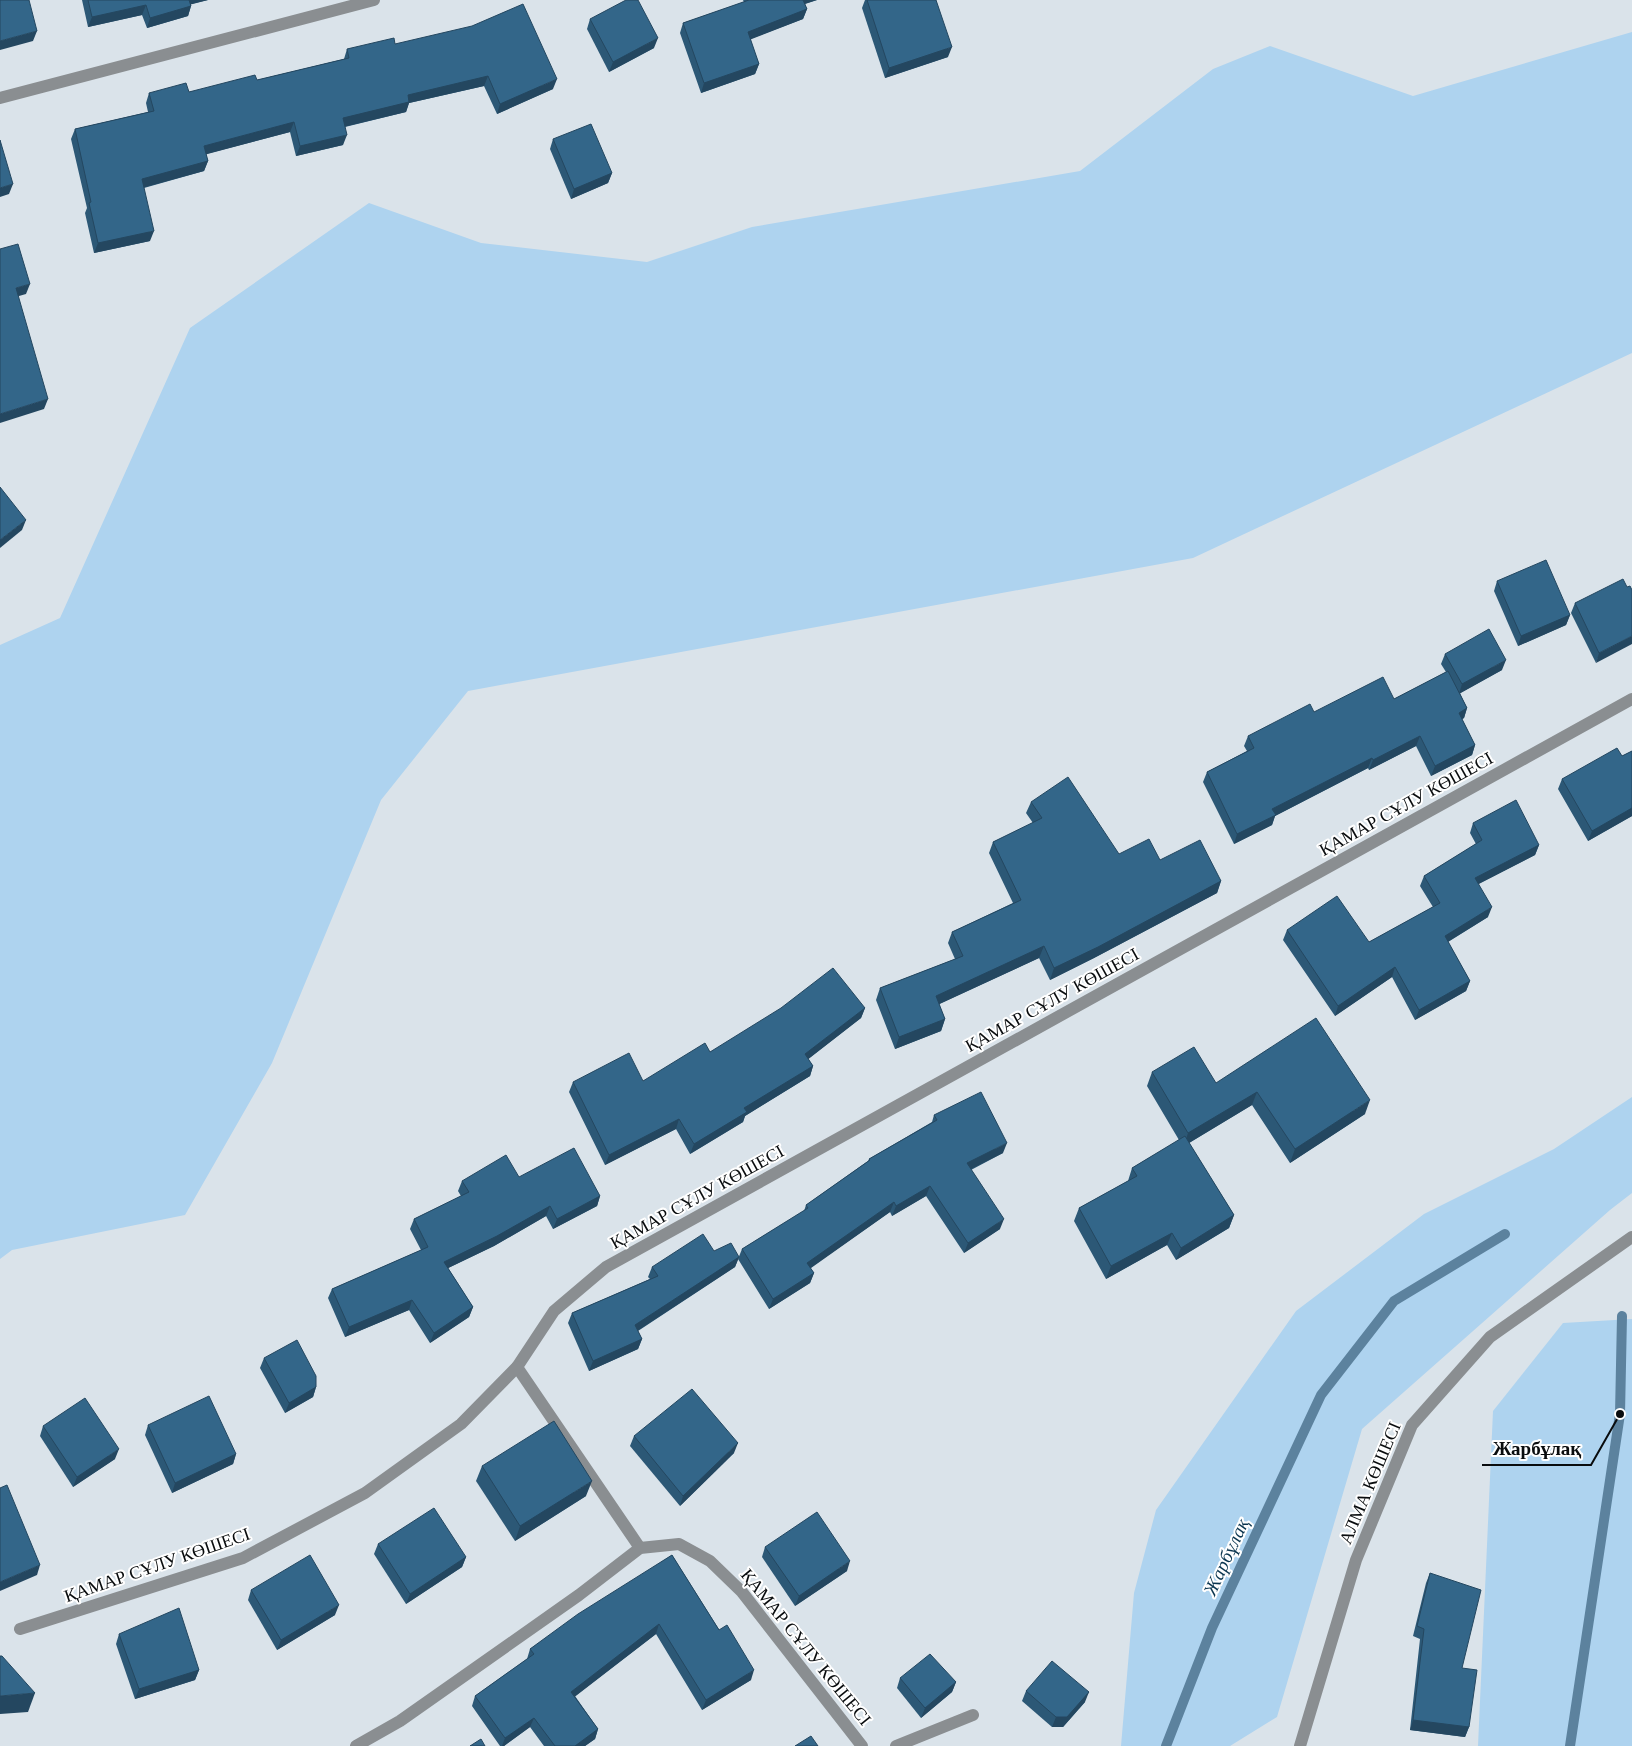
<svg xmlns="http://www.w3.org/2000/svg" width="1632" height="1746" viewBox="0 0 1632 1746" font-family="'Times New Roman',serif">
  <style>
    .green { fill: #aed3ef }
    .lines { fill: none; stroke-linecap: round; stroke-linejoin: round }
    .stream { stroke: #5c829e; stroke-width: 10 }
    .minor { stroke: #8a8e91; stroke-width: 12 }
    .wall { fill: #2c5876 }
    .shaded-wall { fill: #244760 }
    .building { fill: #336689; stroke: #244760 }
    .labels { text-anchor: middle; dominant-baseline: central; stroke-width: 4; stroke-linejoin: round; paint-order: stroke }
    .street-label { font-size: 18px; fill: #090c0e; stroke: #fff }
    .water-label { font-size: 19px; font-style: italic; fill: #0b3650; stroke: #fff }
    .leader { fill: none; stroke: #090c0e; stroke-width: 2 }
    .callout-dot { fill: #090c0e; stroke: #fff; stroke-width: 2 }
    .callout-label { font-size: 19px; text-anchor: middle; font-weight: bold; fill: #090c0e; stroke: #fff; stroke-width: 4; stroke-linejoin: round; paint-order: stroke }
  </style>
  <rect width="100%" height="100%" fill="#dae3ea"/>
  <g class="green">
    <polygon points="1632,32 1632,353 1193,558 468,691 381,800 272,1063 185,1215 12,1250 0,1259 0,645 60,618 190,328 369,203 481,243 647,262 752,227 1080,171 1213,69 1270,46 1413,96"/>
    <polygon points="1632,1097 1632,1193 1610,1210 1362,1429 1277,1717 1230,1746 1121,1746 1134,1593 1156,1510 1296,1311 1424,1214 1554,1149"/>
    <polygon points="1632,1319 1632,1746 1478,1746 1493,1411 1563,1323"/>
  </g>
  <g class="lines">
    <g class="stream">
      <polyline points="1166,1746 1212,1628 1321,1395 1394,1301 1505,1234"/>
      <polyline points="1570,1746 1620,1414 1622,1316"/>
    </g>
    <g class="minor">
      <polyline points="0,98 374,0"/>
      <polyline points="640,1548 517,1367 554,1311 606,1267 1632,699"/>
      <polyline points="20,1629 243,1558 365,1493 461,1424 517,1367"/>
      <polyline points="356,1746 400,1721 579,1595 640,1548 679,1544 710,1561 742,1592 862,1746"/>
      <polyline points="896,1746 973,1715"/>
      <polyline points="1300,1746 1356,1560 1412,1425 1490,1337 1632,1237"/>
    </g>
  </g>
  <g class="wall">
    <polygon points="82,0 208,0 191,4 191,6 188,16 147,28 142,15 88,27"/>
    <polygon points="743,0 817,0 805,4 807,9 803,19 750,39 759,64 755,74 701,93 680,33 683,23 744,2"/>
    <polygon points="865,0 936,0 948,57 885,78 862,8"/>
    <polygon points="590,19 654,48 609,72 587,29"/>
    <polygon points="395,44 553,89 497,114 484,86 409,103 406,112 345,127 343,145 296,156 290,132 206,154 208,161 204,171 144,188 150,241 94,253 85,213 87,208 71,139 75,129 148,112 146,103 149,93 189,92 257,80 344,59 347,49"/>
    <polygon points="553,139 612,173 608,183 571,199 550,149"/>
    <polygon points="1497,581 1570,615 1566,625 1518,646 1494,591"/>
    <polygon points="1627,587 1596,663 1571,613 1575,603"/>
    <polygon points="1445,654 1502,670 1460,693 1467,708 1464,718 1462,719 1475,745 1472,755 1431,776 1416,746 1369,770 1368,768 1275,816 1272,825 1234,844 1203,782 1207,772 1247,751 1244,746 1248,736 1314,712 1394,699 1446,672 1441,664"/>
    <polygon points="1632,751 1632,816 1588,841 1558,789 1562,779 1622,756"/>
    <polygon points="1031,802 1119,854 1160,860 1221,881 1217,893 1094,958 1050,980 1039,958 939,1004 945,1019 941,1031 895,1049 876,1000 880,988 955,959 948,943 952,932 1013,903 989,853 993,842 1033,823 1026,813"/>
    <polygon points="1473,823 1539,845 1535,855 1478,884 1488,917 1448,942 1470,981 1466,991 1415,1020 1392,977 1335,1016 1283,940 1287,930 1369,942 1433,907 1420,886 1424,876 1476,844 1470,833"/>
    <polygon points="865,1008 861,1018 808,1059 813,1066 810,1076 745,1116 743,1122 690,1154 676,1129 605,1165 569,1092 573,1082 643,1081 710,1052"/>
    <polygon points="1152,1072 1216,1083 1365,1114 1290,1163 1252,1105 1189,1143 1234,1215 1229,1228 1176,1260 1167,1245 1106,1279 1074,1221 1079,1208 1128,1181 1132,1168 1179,1140 1147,1086"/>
    <polygon points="934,1115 1003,1153 971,1170 1000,1229 964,1253 926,1196 892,1216 890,1212 810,1268 814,1273 810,1283 769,1309 738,1259 742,1249 804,1211 806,1205 868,1161 869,1159 932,1122"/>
    <polygon points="519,1177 600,1196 597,1206 553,1229 546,1216 494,1246 448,1268 473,1307 469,1317 430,1343 409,1310 345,1337 328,1298 332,1289 421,1250 410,1229 414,1219 461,1196 458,1191 462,1181"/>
    <polygon points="714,1251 739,1257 735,1267 638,1331 642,1339 638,1349 589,1371 568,1323 572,1313 650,1279 648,1277 652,1267"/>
    <polygon points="264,1358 316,1387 313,1397 285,1413 260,1368"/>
    <polygon points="148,1425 236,1454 233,1464 172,1493 145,1435"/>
    <polygon points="43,1426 115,1459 73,1487 40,1436"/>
    <polygon points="634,1436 734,1453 680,1506 630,1446"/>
    <polygon points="482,1466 586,1496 515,1541 476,1481"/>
    <polygon points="378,1544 466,1557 462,1567 406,1604 374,1554"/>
    <polygon points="765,1547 847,1571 795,1606 762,1557"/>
    <polygon points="672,1555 751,1680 702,1710 656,1634 575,1696 598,1729 595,1739 585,1746 544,1746 530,1727 504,1746 500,1746 472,1706 475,1696 527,1659 530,1649"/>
    <polygon points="1430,1573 1462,1668 1469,1727 1465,1737 1410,1730 1420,1639 1413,1636 1426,1583"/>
    <polygon points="251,1590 335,1615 277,1650 248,1600"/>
    <polygon points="119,1634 199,1670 195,1680 135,1699 116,1644"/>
    <polygon points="900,1678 956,1682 952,1692 921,1718 897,1688"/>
    <polygon points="1026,1691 1085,1702 1063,1727 1052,1727 1022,1701"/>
  </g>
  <g class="shaded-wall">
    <polygon points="187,0 208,0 185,6"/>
    <polygon points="800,0 817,0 798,6"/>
    <polygon points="146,5 142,15 88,27 92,17"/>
    <polygon points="191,6 188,16 147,28 150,18"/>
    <polygon points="807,9 803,19 744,42 748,32"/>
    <polygon points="37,31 33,41 0,50 0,41"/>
    <polygon points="658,38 654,48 609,72 613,62"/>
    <polygon points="952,47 948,57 885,78 889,68"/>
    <polygon points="759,64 755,74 701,93 704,83"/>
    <polygon points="488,76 484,86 409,103 406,112 339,128 343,118 408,95"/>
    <polygon points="557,79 553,89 497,114 500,104"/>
    <polygon points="294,122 290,132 200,156 204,146"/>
    <polygon points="347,135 343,145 296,156 300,146"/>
    <polygon points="208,161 204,171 138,189 142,179"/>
    <polygon points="612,173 608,183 571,199 574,189"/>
    <polygon points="13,184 9,194 0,197 0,188"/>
    <polygon points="154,231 150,241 94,253 98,243"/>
    <polygon points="30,284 26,294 12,298 16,288"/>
    <polygon points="48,399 44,409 0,423 0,414"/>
    <polygon points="26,520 22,530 0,548 0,540"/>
    <polygon points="1570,615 1566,625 1518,646 1521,636"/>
    <polygon points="1632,636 1632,644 1596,663 1599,653"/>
    <polygon points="1506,660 1502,670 1459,694 1462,684"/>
    <polygon points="1467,708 1464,718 1455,723 1459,713"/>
    <polygon points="1420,736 1416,746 1369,770 1373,760"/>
    <polygon points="1475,745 1472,755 1431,776 1435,766"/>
    <polygon points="1372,758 1368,768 1275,816 1272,825 1234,844 1237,834 1272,809"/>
    <polygon points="1632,808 1632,816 1588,841 1592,831"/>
    <polygon points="1539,845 1535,855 1471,888 1475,878"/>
    <polygon points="1221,881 1217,893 1094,958 1050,980 1054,968"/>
    <polygon points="1492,907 1488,917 1441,946 1445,936"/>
    <polygon points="1044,946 1039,958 931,1008 936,996"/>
    <polygon points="1395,967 1392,977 1335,1016 1338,1006"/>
    <polygon points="1470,981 1466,991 1415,1020 1419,1010"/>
    <polygon points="865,1008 861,1018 802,1064 805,1054"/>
    <polygon points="945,1019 941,1031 895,1049 899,1037"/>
    <polygon points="813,1066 810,1076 745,1116 743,1122 690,1154 694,1144 744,1108"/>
    <polygon points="1257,1092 1252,1105 1184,1146 1188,1133"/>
    <polygon points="1370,1100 1365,1114 1290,1163 1295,1149"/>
    <polygon points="679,1119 676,1129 605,1165 609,1155"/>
    <polygon points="1007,1143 1003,1153 963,1173 967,1163"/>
    <polygon points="930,1186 926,1196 892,1216 896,1206"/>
    <polygon points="600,1196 597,1206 553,1229 557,1219"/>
    <polygon points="894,1202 890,1212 804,1273 807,1263"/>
    <polygon points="550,1206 546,1216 494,1246 440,1272 444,1262"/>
    <polygon points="1234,1215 1229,1228 1176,1260 1181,1248"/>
    <polygon points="1004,1219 1000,1229 964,1253 968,1243"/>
    <polygon points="1172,1233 1167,1245 1106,1279 1111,1266"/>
    <polygon points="739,1257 735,1267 631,1335 635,1325"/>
    <polygon points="814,1273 810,1283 769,1309 773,1299"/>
    <polygon points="412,1300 409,1310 345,1337 349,1327"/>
    <polygon points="473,1307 469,1317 430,1343 434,1333"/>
    <polygon points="642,1339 638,1349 589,1371 593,1361"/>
    <polygon points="316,1387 313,1397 285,1413 289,1403"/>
    <polygon points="738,1443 734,1453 680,1506 683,1496"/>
    <polygon points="119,1449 115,1459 73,1487 77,1477"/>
    <polygon points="236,1454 233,1464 172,1493 175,1483"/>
    <polygon points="592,1481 586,1496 515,1541 520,1526"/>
    <polygon points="466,1557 462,1567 406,1604 410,1594"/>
    <polygon points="850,1561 847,1571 795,1606 799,1596"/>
    <polygon points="40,1565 37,1575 0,1591 0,1582"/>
    <polygon points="339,1605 335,1615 277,1650 281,1640"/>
    <polygon points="659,1624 656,1634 568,1702 571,1692"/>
    <polygon points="199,1670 195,1680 135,1699 139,1689"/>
    <polygon points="754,1670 751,1680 702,1710 706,1700"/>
    <polygon points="956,1682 952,1692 921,1718 925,1708"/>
    <polygon points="1089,1692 1085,1702 1063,1727 1052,1727 1056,1717"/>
    <polygon points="35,1693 28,1712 0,1714 0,1696"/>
    <polygon points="534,1718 530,1727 504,1746 502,1746 505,1738"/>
    <polygon points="1413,1720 1469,1727 1465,1737 1410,1730"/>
    <polygon points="598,1729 595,1739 585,1746 575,1746"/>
  </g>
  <g class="building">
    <polygon points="0,0 29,0 37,31 0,41"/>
    <polygon points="88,0 189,0 191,6 150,18 146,5 92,17"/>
    <polygon points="626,0 638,0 658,38 613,62 590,19"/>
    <polygon points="749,0 803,0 807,9 748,32 759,64 704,83 683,23"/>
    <polygon points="867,0 936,0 952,47 889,68"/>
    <polygon points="523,4 557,79 500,104 488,76 408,95 409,102 343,118 347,135 300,146 294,122 204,146 208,161 142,179 154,231 98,243 89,203 91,202 75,129 154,111 149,93 186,83 189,92 255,75 257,80 349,58 347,49 394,38 395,44 472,26"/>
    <polygon points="591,124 612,173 574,189 553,139"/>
    <polygon points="0,140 13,184 0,188"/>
    <polygon points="18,244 30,284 16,288 48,399 0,414 0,249"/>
    <polygon points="0,487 26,520 0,540"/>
    <polygon points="1546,560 1570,615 1521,636 1497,581"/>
    <polygon points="1623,579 1627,587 1630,586 1632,590 1632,636 1599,653 1575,603"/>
    <polygon points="1489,629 1506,660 1462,684 1445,654"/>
    <polygon points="1448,671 1467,708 1459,713 1475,745 1435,766 1420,736 1373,760 1372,758 1272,809 1276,815 1237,834 1207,772 1254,748 1248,736 1310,704 1314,712 1383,677 1394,699"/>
    <polygon points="1617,748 1622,756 1632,751 1632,808 1592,831 1562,779"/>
    <polygon points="1068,777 1119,854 1149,839 1160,860 1200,840 1221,881 1098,947 1054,968 1044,946 936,996 945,1019 899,1037 880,988 963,956 952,932 1021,900 993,842 1042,818 1031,802"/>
    <polygon points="1516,800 1539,845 1475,878 1492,907 1445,936 1470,981 1419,1010 1395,967 1338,1006 1287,930 1337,896 1369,942 1440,903 1424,876 1482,840 1473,823"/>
    <polygon points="833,968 865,1008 805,1054 813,1066 744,1108 747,1112 694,1144 679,1119 609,1155 573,1082 629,1053 643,1081 705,1043 710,1052 781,1008"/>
    <polygon points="1316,1018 1370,1100 1295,1149 1257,1092 1188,1133 1152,1072 1194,1047 1216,1083"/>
    <polygon points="981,1092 1007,1143 967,1163 1004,1219 968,1243 930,1186 896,1206 894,1202 807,1263 814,1273 773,1299 742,1249 808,1208 806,1205 870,1160 869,1159 937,1120 934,1115"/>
    <polygon points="1185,1136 1234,1215 1181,1248 1172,1233 1111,1266 1079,1208 1137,1176 1132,1168"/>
    <polygon points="574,1148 600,1196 557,1219 550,1206 497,1236 444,1262 473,1307 434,1333 412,1300 349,1327 332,1289 428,1247 414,1219 469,1192 462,1181 506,1155 519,1177"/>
    <polygon points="703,1234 714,1251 731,1243 739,1257 635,1325 642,1339 593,1361 572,1313 658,1276 652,1267"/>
    <polygon points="297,1340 316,1376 316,1387 289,1403 264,1358"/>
    <polygon points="692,1389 738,1443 683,1496 634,1436"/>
    <polygon points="209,1396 236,1454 175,1483 148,1425"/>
    <polygon points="85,1398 119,1449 77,1477 43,1426"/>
    <polygon points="554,1421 592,1481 520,1526 482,1466"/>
    <polygon points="7,1485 40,1565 0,1582 0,1488"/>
    <polygon points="434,1508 466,1557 410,1594 378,1544"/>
    <polygon points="817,1512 850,1561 799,1596 765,1547"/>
    <polygon points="310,1555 339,1605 281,1640 251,1590"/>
    <polygon points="672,1555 719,1630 727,1625 754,1670 706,1700 659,1624 571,1692 598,1729 575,1746 555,1746 534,1718 505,1738 475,1696 534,1654 530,1649 578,1614"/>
    <polygon points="1430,1573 1481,1590 1462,1668 1477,1670 1469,1727 1413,1720 1424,1629 1417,1626"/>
    <polygon points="179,1608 199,1670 139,1689 119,1634"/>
    <polygon points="930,1654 956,1682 925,1708 900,1678"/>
    <polygon points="0,1656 2,1656 35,1693 0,1696"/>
    <polygon points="1052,1661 1089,1692 1067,1717 1056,1717 1026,1691"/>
    <polygon points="811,1736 818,1746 795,1746"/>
    <polygon points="481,1739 485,1746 470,1746"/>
  </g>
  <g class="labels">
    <g class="street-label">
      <text transform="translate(1406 804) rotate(-29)">ҚАМАР СҰЛУ КӨШЕСІ</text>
      <text transform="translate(1052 1000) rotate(-29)">ҚАМАР СҰЛУ КӨШЕСІ</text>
      <text transform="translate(697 1197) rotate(-29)">ҚАМАР СҰЛУ КӨШЕСІ</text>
      <text transform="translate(1370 1483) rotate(-67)">АЛМА КӨШЕСІ</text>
      <text transform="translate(157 1565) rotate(-19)">ҚАМАР СҰЛУ КӨШЕСІ</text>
      <text transform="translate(806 1647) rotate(51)">ҚАМАР СҰЛУ КӨШЕСІ</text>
    </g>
    <g class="water-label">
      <text transform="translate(1226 1557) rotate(-65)">Жарбұлақ</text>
    </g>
  </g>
  <path class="leader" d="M1620 1414L1591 1465H1482"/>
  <circle class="callout-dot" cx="1620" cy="1414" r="5"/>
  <g class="callout-label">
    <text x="1537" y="1455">Жарбұлақ</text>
  </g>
</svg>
